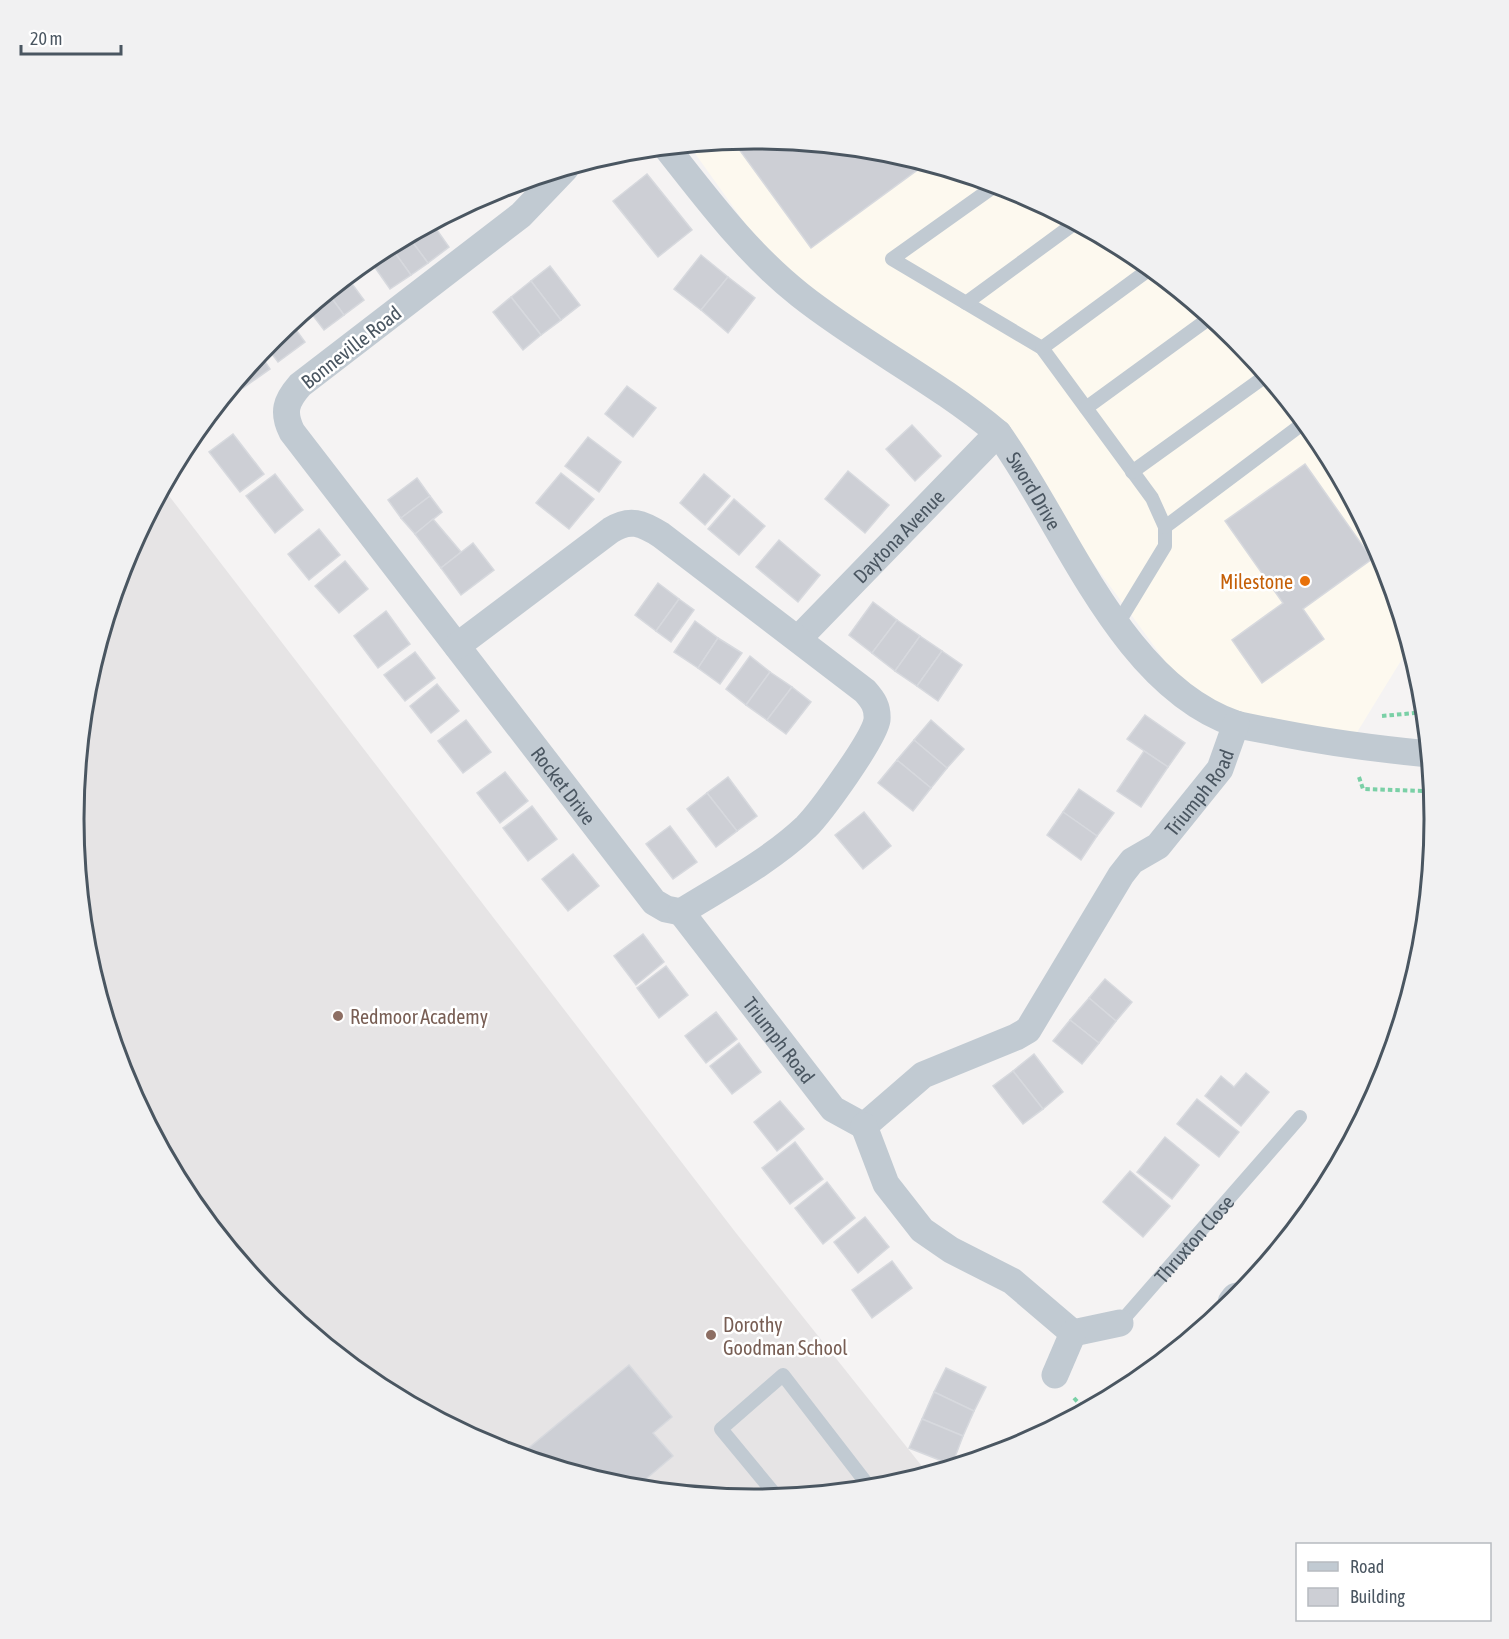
<svg xmlns="http://www.w3.org/2000/svg" width="1509" height="1639" viewBox="0 0 1509 1639" font-family="'Asap Condensed',sans-serif">
  <style>
    .commercial { fill: #fdf9ef }
    .education { fill: #e6e4e5 }
    .building { fill: #cdcfd5; stroke: #d7d9de; stroke-width: 1.5 }
    .lines { fill: none; stroke-linecap: round; stroke-linejoin: round }
    .path { stroke: #7ad0a6; stroke-width: 4; stroke-dasharray: 4.5 3; stroke-linecap: butt }
    .service { stroke: #c1cad2; stroke-width: 14 }
    .minor { stroke: #c1cad2; stroke-width: 27 }
    .tertiary { stroke: #c1cad2; stroke-width: 33 }
    .food-dot { fill: #e8710a; stroke: #fff; stroke-width: 2 }
    .education-dot { fill: #8d6e63; stroke: #fff; stroke-width: 2 }
    .labels { text-anchor: middle; dominant-baseline: central; stroke-width: 5; stroke-linejoin: round; paint-order: stroke }
    .street-label { font-size: 20px; fill: #4a5661; stroke: #fff }
    .food-label { font-size: 20px; fill: #c56008; stroke: #fff; text-anchor: end }
    .education-label { font-size: 20px; fill: #785e54; stroke: #fff; text-anchor: start }
    .rim { fill: none; stroke: #4a5661; stroke-width: 3 }
  </style>
  <rect width="100%" height="100%" fill="#f5f3f3"/>
  <polygon class="commercial" points="755,139 888,152 1015,190 1133,253 1236,338 1321,441 1384,559 1410,646 1348,747 1198,706 998,433 779,271 689,145"/>
  <polygon class="education" points="163,488 736,1233 929,1475 887,1487 754,1500 621,1487 494,1449 376,1386 273,1301 188,1198 125,1080 87,952 74,819 87,686 125,559"/>
  <g class="building">
    <polygon points="755,139 888,152 927,163 811,248 733,141"/>
    <polygon points="647,174 692,230 658,257 613,201"/>
    <polygon points="506,187 487,204 482,197 494,190"/>
    <polygon points="432,223 449,247 428,263 408,236"/>
    <polygon points="408,236 428,263 411,275 390,246"/>
    <polygon points="390,246 411,275 390,289 369,259"/>
    <polygon points="701,255 728,277 701,310 674,289"/>
    <polygon points="550,266 580,305 561,320 531,281"/>
    <polygon points="347,277 364,300 344,315 328,293"/>
    <polygon points="728,277 755,298 728,333 701,310"/>
    <polygon points="531,281 561,320 541,335 511,297"/>
    <polygon points="328,293 344,315 324,330 308,309"/>
    <polygon points="511,297 541,335 523,350 493,312"/>
    <polygon points="291,323 305,342 278,362 266,346"/>
    <polygon points="260,354 270,369 243,388 238,381"/>
    <polygon points="627,386 656,408 633,437 605,414"/>
    <polygon points="912,425 941,456 915,481 886,449"/>
    <polygon points="233,434 264,474 240,492 209,452"/>
    <polygon points="588,437 621,462 599,492 565,466"/>
    <polygon points="1305,464 1372,559 1303,609 1324,639 1262,683 1232,640 1283,603 1225,521"/>
    <polygon points="848,471 889,505 865,533 825,499"/>
    <polygon points="561,473 594,499 569,529 536,503"/>
    <polygon points="275,474 303,510 275,533 246,496"/>
    <polygon points="704,474 730,496 705,525 680,503"/>
    <polygon points="417,478 430,496 401,518 388,500"/>
    <polygon points="430,496 442,512 415,534 401,518"/>
    <polygon points="734,499 765,526 739,555 708,529"/>
    <polygon points="433,519 461,552 441,568 415,534"/>
    <polygon points="319,529 340,555 309,580 288,554"/>
    <polygon points="779,540 820,575 798,602 756,567"/>
    <polygon points="473,543 494,570 461,595 441,568"/>
    <polygon points="345,561 368,589 339,613 315,586"/>
    <polygon points="658,583 679,599 656,631 635,615"/>
    <polygon points="679,599 694,610 671,642 656,631"/>
    <polygon points="873,602 897,620 872,653 849,635"/>
    <polygon points="386,611 410,644 378,668 354,636"/>
    <polygon points="897,620 920,636 895,671 872,653"/>
    <polygon points="695,621 718,638 698,668 674,652"/>
    <polygon points="920,636 942,651 917,686 895,671"/>
    <polygon points="718,638 742,653 720,684 698,668"/>
    <polygon points="942,651 962,665 938,701 917,686"/>
    <polygon points="415,652 435,678 405,701 384,675"/>
    <polygon points="750,656 770,672 746,705 726,689"/>
    <polygon points="770,672 792,687 767,720 746,705"/>
    <polygon points="437,684 459,711 431,733 410,706"/>
    <polygon points="792,687 811,702 786,734 767,720"/>
    <polygon points="1145,715 1185,743 1168,767 1127,739"/>
    <polygon points="466,720 491,752 463,773 438,741"/>
    <polygon points="931,720 964,749 947,768 914,740"/>
    <polygon points="914,740 947,768 931,788 897,760"/>
    <polygon points="1144,751 1168,767 1141,807 1117,791"/>
    <polygon points="897,760 931,788 913,811 878,783"/>
    <polygon points="505,772 528,801 500,823 477,793"/>
    <polygon points="728,777 757,816 737,831 707,793"/>
    <polygon points="1079,789 1114,813 1097,836 1063,812"/>
    <polygon points="707,793 737,831 716,847 687,809"/>
    <polygon points="532,806 557,839 528,861 503,828"/>
    <polygon points="864,812 891,846 863,869 835,835"/>
    <polygon points="1063,812 1097,836 1081,860 1047,835"/>
    <polygon points="670,826 697,862 673,879 646,844"/>
    <polygon points="573,854 599,886 568,911 542,879"/>
    <polygon points="643,934 664,962 636,985 614,956"/>
    <polygon points="666,966 688,995 659,1018 637,988"/>
    <polygon points="1105,979 1132,1002 1116,1021 1089,998"/>
    <polygon points="1089,998 1116,1021 1099,1043 1070,1020"/>
    <polygon points="716,1012 737,1039 706,1063 685,1036"/>
    <polygon points="1070,1020 1099,1043 1082,1064 1053,1041"/>
    <polygon points="739,1043 761,1072 732,1094 710,1066"/>
    <polygon points="1034,1054 1063,1092 1043,1109 1013,1071"/>
    <polygon points="1013,1071 1043,1109 1023,1124 993,1086"/>
    <polygon points="1246,1073 1269,1092 1241,1126 1205,1096 1221,1076 1234,1087"/>
    <polygon points="1197,1099 1239,1132 1219,1157 1177,1124"/>
    <polygon points="780,1101 804,1129 777,1151 754,1122"/>
    <polygon points="1165,1137 1199,1165 1172,1199 1137,1172"/>
    <polygon points="795,1142 823,1179 790,1204 762,1168"/>
    <polygon points="1130,1171 1170,1206 1143,1237 1103,1202"/>
    <polygon points="827,1182 855,1218 823,1244 795,1208"/>
    <polygon points="865,1217 889,1247 858,1273 834,1242"/>
    <polygon points="892,1261 912,1288 872,1318 852,1290"/>
    <polygon points="629,1365 672,1417 653,1433 673,1456 634,1489 621,1487 519,1456"/>
    <polygon points="946,1368 986,1387 974,1411 934,1392"/>
    <polygon points="934,1392 974,1411 963,1436 922,1419"/>
    <polygon points="922,1419 963,1436 952,1465 909,1448"/>
  </g>
  <g class="lines">
    <g class="path">
      <polyline points="1382,716 1425,712"/>
      <polyline points="1359,777 1363,789 1424,791 1433,794"/>
      <polyline points="1074,1398 1086,1411"/>
    </g>
    <g class="service">
      <polyline points="996,185 892,259 1042,348 1152,498 1165,527 1165,546 1117,625"/>
      <polyline points="966,303 1075,223"/>
      <polyline points="1042,348 1151,268"/>
      <polyline points="1086,408 1211,317"/>
      <polyline points="1132,472 1267,375"/>
      <polyline points="1165,527 1305,422"/>
      <path id="s1" d="M1120 1323 1300 1117"/>
      <polyline points="778,1498 721,1429 783,1375 871,1489"/>
    </g>
    <g class="minor">
      <path id="s2" d="M666 147C708 200 747 253 800 295 863 345 936 381 998 433 1065 525 1121 685 1236 724 1250 728 1266 730 1280 733 1331 743 1377 749 1429 754"/>
      <path id="s3" d="M565 169 521 215 300 385C286 401 282 412 292 432L654 902 666 909 681 912"/>
      <path id="s4" d="M798 639 998 433"/>
      <path id="s5" d="M457 646 611 530C630 518 642 523 661 535L865 691C873 700 878 707 877 720 874 739 821 812 806 827 770 861 723 886 681 912L833 1109 864 1126"/>
      <path id="s6" d="M864 1126 923 1075 1016 1037 1028 1030 1121 875 1132 861 1158 846 1220 769 1236 724"/>
      <polyline points="864,1126 886,1184 922,1230 951,1250 1012,1281 1073,1333"/>
      <polyline points="1073,1333 1120,1323"/>
      <polyline points="1055,1375 1073,1333"/>
    </g>
    <polyline class="tertiary" points="1234,1303 1237,1299"/>
  </g>
  <circle class="food-dot" cx="1305" cy="581" r="6"/>
  <g class="education-dot">
    <circle cx="338" cy="1016" r="6"/>
    <circle cx="711" cy="1335" r="6"/>
  </g>
  <g class="labels">
    <g class="street-label">
      <text transform="translate(351 347) rotate(-38)">Bonneville Road</text>
      <text stroke="none"><textPath href="#s2" startOffset="510">Sword Drive</textPath></text>
      <text stroke="none"><textPath href="#s4" startOffset="144">Daytona Avenue</textPath></text>
      <text stroke="none"><textPath href="#s3" startOffset="840">Rocket Drive</textPath></text>
      <text stroke="none"><textPath href="#s6" startOffset="489">Triumph Road</textPath></text>
      <text stroke="none"><textPath href="#s5" startOffset="978">Triumph Road</textPath></text>
      <text stroke="none"><textPath href="#s1" startOffset="112">Thruxton Close</textPath></text>
    </g>
    <g class="food-label">
      <text x="1293" y="581">Milestone</text>
    </g>
    <g class="education-label">
      <text x="350" y="1016">Redmoor Academy</text>
      <text x="723" y="1324">Dorothy<tspan x="723" dy="23">Goodman School</tspan></text>
    </g>
  </g>
  <path d="M0 0H1509V1639H0ZM84 819a670 670 0 1 1 1340 0a670 670 0 1 1-1340 0Z" fill="#f1f1f2" fill-rule="evenodd"/>
  <path class="rim" d="M84 819a670 670 0 1 1 1340 0a670 670 0 1 1-1340 0Z"/>
  <rect x="1296" y="1543" width="195" height="78" fill="#ffffff" stroke="#b7bbc0" stroke-width="1.5"/>
  <rect x="1308" y="1562" width="30" height="9" fill="#c1cad2" stroke="#b7bbc0" stroke-width="1.5"/>
  <text x="1350" y="1573" font-size="18" fill="#4a5661">Road</text>
  <rect x="1308" y="1588" width="30" height="18" fill="#cdcfd5" stroke="#b7bbc0" stroke-width="1.5"/>
  <text x="1350" y="1603" font-size="18" fill="#4a5661">Building</text>
  <path d="M21 45v9h100v-9" fill="none" stroke="#4a5661" stroke-width="3"/>
  <text x="30" y="45" font-size="18" fill="#4a5661" stroke="#ffffff" stroke-width="4.5" paint-order="stroke">20 m</text>
</svg>
